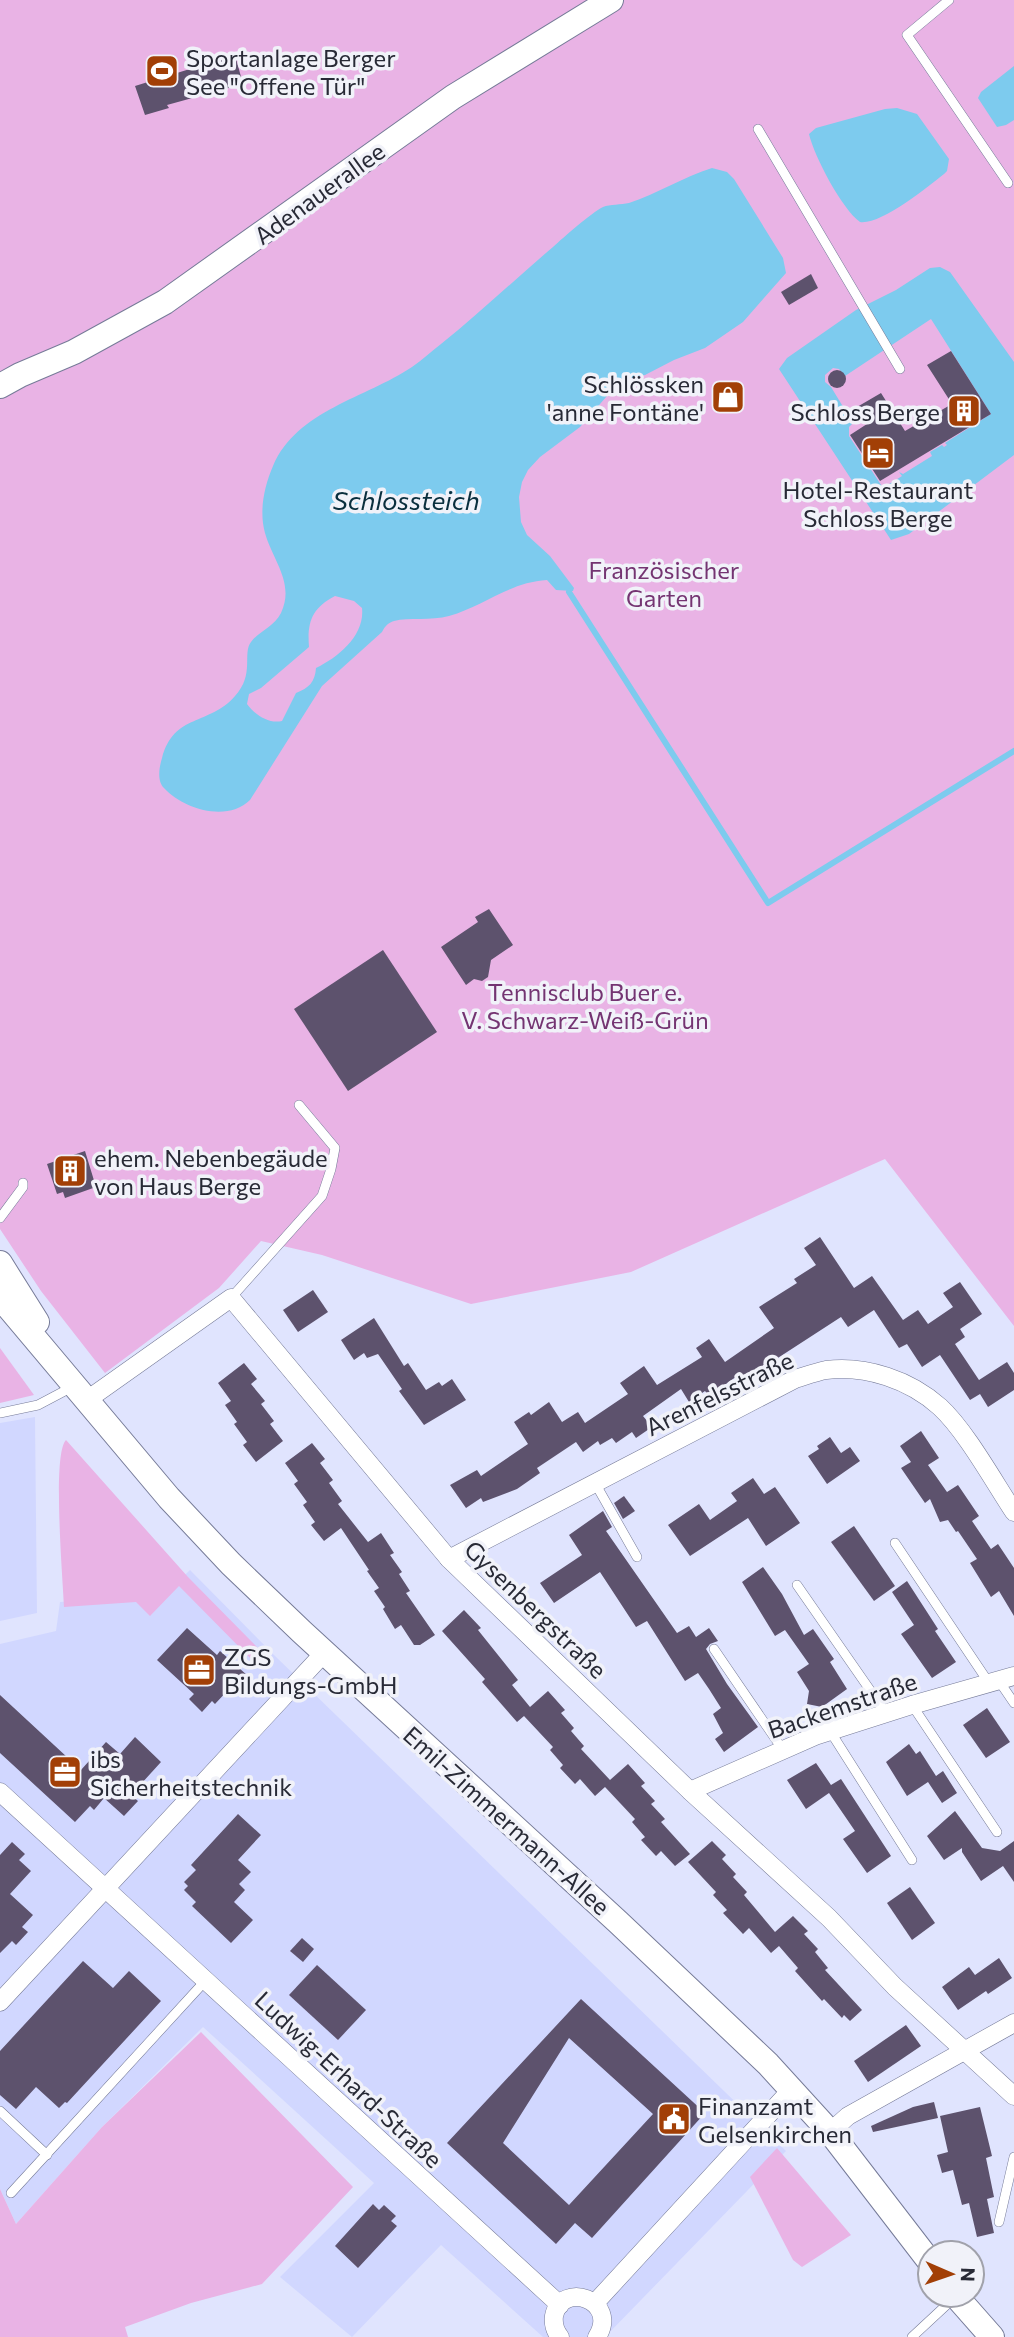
<svg xmlns="http://www.w3.org/2000/svg" width="1014" height="2337" viewBox="0 0 1014 2337" font-family="Commissioner,sans-serif">
  <style>
    .built { fill: #d1d7ff }
    .green { fill: #e9b3e5 }
    .water { fill: #7dcbee; fill-rule: evenodd }
    .lines { fill: none; stroke-linecap: round; stroke-linejoin: round }
    .stream { stroke: #7dcbee; stroke-width: 6 }
    .building { fill: #5d526d; fill-rule: evenodd }
    .lane-casing { stroke: #767b98; stroke-width: 10 }
    .street-casing { stroke: #767b98; stroke-width: 19 }
    .secondary-casing { stroke: #767b98; stroke-width: 26 }
    .lane { stroke: #fff; stroke-width: 9 }
    .street { stroke: #fff; stroke-width: 18 }
    .secondary { stroke: #fff; stroke-width: 24 }
    .labels { text-anchor: middle; dominant-baseline: central; stroke-width: 7; stroke-linejoin: round; paint-order: stroke }
    .poi-label { font-size: 24px; fill: #282a36; stroke: #f1f2f9; text-anchor: start }
    .street-label { font-size: 24px; fill: #282a36; stroke: #f1f2f9 }
    .park-label { font-size: 24px; fill: #743472; stroke: #f1f2f9 }
    .water-label { font-size: 26px; font-style: italic; fill: #0a2f3e; stroke: #f1f2f9 }
  </style>
  <rect width="100%" height="100%" fill="#e0e4fe"/>
  <g class="built">
    <polygon points="35,1417 37,1613 0,1621 0,1423"/>
    <polygon points="190,1570 274,1655 786,2151 605,2337 543,2337 441,2245 352,2337 280,2277 374,2183 203,2027 102,2127 16,2224 0,2189 0,1644 56,1631 60,1602 140,1597 151,1608"/>
  </g>
  <g class="green">
    <polygon points="0,0 1014,0 1014,1326 885,1159 631,1272 471,1304 322,1255 261,1241 219,1288 105,1373 41,1291 0,1229"/>
    <polygon points="0,1348 34,1395 0,1403"/>
    <path d="M66 1440 188 1577 263 1653 255 1663 179 1586 150 1616 136 1602 64 1607C63 1580 52 1454 66 1440Z"/>
    <polygon points="201,2032 353,2187 262,2284 191,2303 125,2327 128,2337 0,2337 0,2189 16,2224 102,2127"/>
    <polygon points="777,2148 851,2235 802,2267 793,2260 750,2177"/>
  </g>
  <g class="water">
    <polygon points="1014,66 1014,120 1006,125 997,127 978,98 981,92"/>
    <path d="M897 108 917 114 949 159 947 171 944 174C926 188 881 225 860 222 842 209 814 156 809 134L816 128 885 109Z"/>
    <path d="M712 168 727 172 734 179 783 258 786 273 743 322 705 348 674 360 645 375 620 381 580 427 540 457 528 470 522 482 519 497 521 522 527 535 550 556 574 588 573 591 556 590 547 580C510 582 484 606 449 616 431 621 409 617 394 621 388 623 385 626 382 632L322 686 250 800C228 822 184 810 164 788 157 781 159 768 162 758 174 713 209 726 235 696 255 674 242 654 251 642 259 631 274 627 281 613 295 583 273 561 265 533 259 511 264 487 273 466 297 410 366 398 412 367 422 360 432 351 441 344 480 313 515 279 553 247 564 237 591 213 603 207 610 204 621 205 629 203 657 194 683 177 712 168ZM335 596 354 601 362 608C365 635 339 657 316 668 315 682 309 688 296 693L282 721C269 724 255 715 247 704L249 694 261 688 309 647C307 622 312 608 335 596Z"/>
    <path d="M940 267 950 272 1014 362V455L909 534 891 540 779 369 787 358 856 310 896 290 930 268ZM931 319 991 414 945 443 947 445 944 447 942 445 930 452 932 456 903 474 899 472 902 476 883 488 849 436V427L853 423 831 387 825 382V375L833 368 839 369 845 376Z"/>
  </g>
  <g class="lines">
    <polyline class="stream" points="569,592 768,903 1014,751"/>
  </g>
  <g class="building">
    <polygon points="235,55 243,84 167,105 169,108 145,115 135,86"/>
    <polygon points="811,274 818,288 789,305 781,292"/>
    <polygon points="951,351 991,414 880,481 850,435 867,424 857,407 881,393 905,431 952,404 927,365"/>
    <circle cx="837" cy="379" r="9"/>
    <polygon points="727,383 730,387 738,390 741,397 741,402 728,411 714,391"/>
    <polygon points="489,909 513,945 491,960 488,977 482,981 474,979 466,985 441,947 478,922 475,917"/>
    <polygon points="383,950 437,1032 348,1091 294,1009"/>
    <polygon points="85,1151 96,1187 65,1198 63,1192 57,1194 47,1164"/>
    <polygon points="820,1237 854,1288 872,1276 903,1320 918,1310 928,1324 953,1307 943,1293 960,1282 982,1314 960,1329 965,1337 955,1344 979,1380 1007,1362 1014,1373 1014,1390 988,1407 980,1394 970,1400 940,1355 922,1367 907,1344 899,1348 874,1310 848,1327 841,1317 744,1380 740,1374 709,1396 705,1391 689,1402 681,1389 643,1416 652,1427 636,1438 632,1432 616,1443 612,1438 600,1445 598,1441 583,1452 576,1442 537,1468 540,1473 517,1489 483,1502 481,1498 466,1508 450,1485 477,1470 481,1476 528,1444 514,1422 529,1412 531,1415 549,1402 562,1422 578,1412 585,1423 628,1394 620,1383 644,1366 657,1385 702,1357 696,1348 709,1339 725,1362 774,1328 759,1307 797,1283 794,1279 816,1265 804,1248"/>
    <polygon points="313,1290 328,1312 298,1332 283,1310"/>
    <polygon points="374,1318 404,1366 408,1363 426,1390 439,1382 442,1386 452,1379 466,1400 424,1425 399,1391 402,1389 378,1354 367,1358 364,1353 354,1360 341,1340"/>
    <polygon points="244,1363 257,1379 251,1384 265,1401 261,1404 274,1421 270,1424 283,1441 256,1462 243,1445 247,1442 234,1424 237,1422 225,1405 231,1401 218,1383"/>
    <polygon points="921,1431 939,1458 928,1465 947,1492 958,1485 979,1516 972,1521 991,1549 998,1544 1014,1568 1014,1616 999,1591 991,1597 970,1563 977,1559 958,1531 956,1532 948,1520 940,1522 930,1499 925,1503 901,1468 911,1462 900,1446"/>
    <polygon points="830,1437 841,1453 850,1447 860,1461 827,1484 808,1456 819,1449 817,1446"/>
    <polygon points="312,1443 325,1459 320,1463 333,1480 329,1483 342,1501 338,1504 368,1542 381,1533 394,1553 390,1555 402,1572 399,1574 410,1591 406,1593 435,1635 420,1645 414,1645 401,1625 395,1629 383,1609 385,1607 374,1591 379,1588 367,1571 369,1570 341,1528 324,1541 311,1525 315,1522 303,1505 307,1502 294,1484 298,1481 285,1463"/>
    <polygon points="753,1478 764,1494 775,1487 800,1523 766,1546 748,1518 690,1556 668,1525 699,1504 710,1520 737,1501 731,1493"/>
    <polygon points="624,1496 635,1511 623,1519 614,1503"/>
    <polygon points="603,1511 612,1527 606,1531 677,1633 689,1626 696,1637 709,1628 718,1641 710,1644 706,1649 727,1684 758,1727 724,1752 715,1739 723,1733 713,1714 721,1708 709,1689 698,1673 685,1681 647,1621 636,1627 600,1572 554,1603 540,1583 582,1555 569,1535"/>
    <polygon points="854,1526 895,1586 874,1601 831,1542"/>
    <polygon points="763,1567 782,1594 804,1635 813,1629 834,1659 830,1662 847,1689 822,1707 807,1704 809,1691 797,1672 809,1664 785,1630 775,1636 742,1582"/>
    <polygon points="907,1581 938,1629 935,1631 956,1662 932,1678 901,1634 914,1625 892,1592"/>
    <polygon points="464,1610 481,1628 478,1630 518,1680 512,1685 530,1707 548,1691 565,1710 561,1713 574,1728 571,1731 584,1746 581,1749 610,1780 628,1764 645,1783 641,1786 655,1801 651,1804 665,1819 661,1822 690,1854 675,1866 661,1851 656,1856 641,1840 645,1837 632,1822 635,1819 605,1787 595,1796 580,1779 575,1784 560,1768 563,1765 550,1750 553,1747 524,1716 517,1722 482,1682 485,1679 442,1631"/>
    <polygon points="187,1628 217,1655 220,1651 248,1676 233,1693 229,1689 215,1704 212,1701 202,1712 189,1699 194,1694 157,1660"/>
    <polygon points="0,1695 81,1770 106,1742 120,1754 135,1737 161,1762 131,1795 138,1801 124,1816 104,1798 94,1810 90,1806 75,1822 0,1753"/>
    <polygon points="987,1708 1010,1742 986,1758 963,1725"/>
    <polygon points="909,1744 916,1754 920,1751 936,1776 943,1771 957,1793 942,1803 928,1782 907,1796 886,1762"/>
    <polygon points="816,1763 831,1785 841,1779 891,1856 867,1873 843,1839 855,1831 829,1793 806,1809 787,1780"/>
    <polygon points="955,1811 982,1848 1000,1851 1014,1841 1014,1882 1003,1866 981,1881 962,1852 962,1848 944,1860 927,1836"/>
    <polygon points="238,1814 261,1835 238,1860 251,1872 239,1884 245,1890 234,1902 253,1920 231,1943 192,1906 196,1902 184,1890 188,1886 184,1882 196,1870 191,1865"/>
    <polygon points="712,1841 726,1855 722,1859 736,1874 733,1877 747,1892 744,1895 775,1932 793,1916 808,1931 804,1934 818,1949 815,1952 828,1968 825,1970 862,2010 850,2021 844,2015 842,2018 824,1999 822,2001 795,1971 798,1968 779,1946 771,1953 749,1928 743,1934 723,1913 727,1910 713,1895 716,1892 688,1862"/>
    <polygon points="12,1842 25,1854 19,1860 31,1871 10,1894 33,1915 22,1927 28,1932 16,1945 12,1941 0,1953 0,1855"/>
    <polygon points="910,1887 935,1923 912,1940 887,1903"/>
    <polygon points="302,1938 314,1949 303,1962 290,1951"/>
    <polygon points="999,1958 1012,1978 988,1994 986,1991 958,2010 942,1987 969,1967 975,1975"/>
    <polygon points="83,1961 113,1988 129,1971 161,2001 67,2103 65,2102 59,2108 36,2087 16,2109 0,2095 0,2051"/>
    <polygon points="317,1965 366,2010 338,2040 289,1995"/>
    <path d="M581 1999 705 2113 592 2238 575 2223 556 2244 447 2143ZM569 2038 653 2114 569 2205 503 2143Z"/>
    <polygon points="906,2025 921,2046 868,2082 854,2061"/>
    <polygon points="934,2102 938,2118 873,2132 871,2126 913,2107"/>
    <polygon points="980,2107 992,2156 986,2158 994,2197 987,2199 994,2233 977,2237 969,2203 962,2205 953,2170 942,2173 937,2155 948,2152 940,2116"/>
    <polygon points="373,2204 379,2210 384,2205 396,2216 391,2221 397,2226 358,2268 335,2246"/>
  </g>
  <g class="lines">
    <defs>
      <g id="lane">
        <polyline points="949,0 907,35 1008,183"/>
        <polyline points="758,129 900,369"/>
        <polyline points="0,1218 23,1187 23,1183"/>
        <polyline points="231,1298 322,1196 331,1169 335,1148 299,1105"/>
        <polyline points="0,1413 38,1405 74,1386"/>
        <polyline points="595,1483 637,1557"/>
        <polyline points="895,1543 989,1683"/>
        <polyline points="797,1585 886,1713"/>
        <polyline points="714,1649 783,1750"/>
        <polyline points="999,1681 1014,1703"/>
        <polyline points="912,1705 997,1832"/>
        <polyline points="830,1731 912,1860"/>
        <polyline points="0,2111 47,2155"/>
        <polyline points="11,2193 206,1980"/>
        <polyline points="999,2222 1014,2157"/>
        <polyline points="912,2337 954,2298"/>
      </g>
      <g id="street">
        <polyline points="87,1400 231,1298 449,1559 690,1791 829,1918 895,1987 1014,2096"/>
        <path d="M449 1559 795 1379C805 1376 816 1372 826 1370 866 1365 910 1380 940 1407 966 1431 994 1482 1014 1512"/>
        <polyline points="690,1791 815,1736 912,1705 1014,1676"/>
        <polyline points="0,1792 560,2305"/>
        <polyline points="0,2002 324,1653"/>
        <polyline points="830,2132 848,2116 1014,2023"/>
        <polyline points="595,2303 791,2090"/>
        <path d="M560 2337C555 2331 553 2324 554 2316 561 2280 620 2300 597 2337"/>
      </g>
      <g id="secondary">
        <polyline points="0,386 20,375 74,352 165,302 453,97 611,0"/>
        <polyline points="0,1263 37,1322"/>
        <polyline points="0,1297 169,1498 231,1564 302,1632 618,1922 768,2064 830,2132 930,2262"/>
        <polyline points="955,2295 992,2337"/>
      </g>
    </defs>
    <use href="#lane" class="lane-casing"/>
    <use href="#street" class="street-casing"/>
    <use href="#secondary" class="secondary-casing"/>
    <use href="#lane" class="lane"/>
    <use href="#street" class="street"/>
    <use href="#secondary" class="secondary"/>
  </g>
  <defs>
    <symbol id="stadium-square" viewBox="-11 -11 22 22"><rect x="-9" y="-9" width="18" height="18" rx="4" fill="#a23f06" stroke="#f1f2f9"/><path d="M0-5a6.5 5 0 1 0 0 10a6.5 5 0 1 0 0-10ZM-3.5-1.8h7v3.6h-7Z" fill="#fff"/></symbol>
    <symbol id="shop-square" viewBox="-11 -11 22 22"><rect x="-9" y="-9" width="18" height="18" rx="4" fill="#a23f06" stroke="#f1f2f9"/><path d="M-5-2.5h2.3a2.7 3.5 0 0 1 5.4 0H5L5.5 6h-11ZM-1.5-2.5h3a1.5 2.3 0 0 0-3 0Z" fill="#fff"/></symbol>
    <symbol id="building-square" viewBox="-11 -11 22 22"><rect x="-9" y="-9" width="18" height="18" rx="4" fill="#a23f06" stroke="#f1f2f9"/><path d="M-4-6H4V6H1V3H-1V6H-4ZM-2.5-4.3h1.7v1.8h-1.7ZM.8-4.3h1.7v1.8H.8ZM-2.5-1h1.7V.8h-1.7ZM.8-1h1.7V.8H.8Z" fill="#fff"/></symbol>
    <symbol id="hotel-square" viewBox="-11 -11 22 22"><rect x="-9" y="-9" width="18" height="18" rx="4" fill="#a23f06" stroke="#f1f2f9"/><path d="M-6-4.5h1.5V1H6V5H4.5V3h-9V5H-6ZM-4 0a1.8 1.8 0 1 1 3.6 0ZM.5 0V-2.5h3Q6-2.5 6 0Z" fill="#fff"/></symbol>
    <symbol id="office-square" viewBox="-11 -11 22 22"><rect x="-9" y="-9" width="18" height="18" rx="4" fill="#a23f06" stroke="#f1f2f9"/><path d="M-6-3h4V-5.5h4V-3h4V5H-6ZM-1-4.5V-3h2v-1.5ZM-6 0V1H6V0Z" fill="#fff"/></symbol>
    <symbol id="civic-square" viewBox="-11 -11 22 22"><rect x="-9" y="-9" width="18" height="18" rx="4" fill="#a23f06" stroke="#f1f2f9"/><path d="M-.6-6.5H3V-4.5H.6V-3L4-1V1h2V6H-6V1h2V-1L-.6-3ZM-1.2 2.5V6h2.4V2.5Z" fill="#fff"/></symbol>
  </defs>
  <g fill-rule="evenodd">
    <use href="#stadium-square" x="143" y="52" width="38" height="38"/>
    <use href="#shop-square" x="709" y="378" width="38" height="38"/>
    <use href="#building-square" x="945" y="392" width="38" height="38"/>
    <use href="#hotel-square" x="859" y="434" width="38" height="38"/>
    <use href="#building-square" x="51" y="1152" width="38" height="38"/>
    <use href="#office-square" x="180" y="1651" width="38" height="38"/>
    <use href="#office-square" x="46" y="1753" width="38" height="38"/>
    <use href="#civic-square" x="655" y="2100" width="38" height="38"/>
  </g>
  <g class="labels">
    <g class="poi-label">
      <text x="186" y="57">Sportanlage Berger<tspan x="186" dy="28">See "Offene Tür"</tspan></text>
      <text x="704" y="383" text-anchor="end">Schlössken<tspan x="704" dy="28">'anne Fontäne'</tspan></text>
      <text x="940" y="411" text-anchor="end">Schloss Berge</text>
      <text x="878" y="489" text-anchor="middle">Hotel-Restaurant<tspan x="878" dy="28">Schloss Berge</tspan></text>
      <text x="94" y="1157">ehem. Nebenbegäude<tspan x="94" dy="28">von Haus Berge</tspan></text>
      <text x="224" y="1656">ZGS<tspan x="224" dy="28">Bildungs-GmbH</tspan></text>
      <text x="90" y="1758">ibs<tspan x="90" dy="28">Sicherheitstechnik</tspan></text>
      <text x="698" y="2105">Finanzamt<tspan x="698" dy="28">Gelsenkirchen</tspan></text>
    </g>
    <g class="street-label">
      <text transform="translate(319 193) rotate(-36)">Adenauerallee</text>
      <text transform="translate(719 1393) rotate(-26)">Arenfelsstraße</text>
      <text transform="translate(536 1609) rotate(44)">Gysenbergstraße</text>
      <text transform="translate(842 1705) rotate(-19)">Backemstraße</text>
      <text transform="translate(507 1820) rotate(42)">Emil-Zimmermann-Allee</text>
      <text transform="translate(349 2079) rotate(43)">Ludwig-Erhard-Straße</text>
    </g>
    <g class="park-label">
      <text x="664" y="569">Französischer<tspan x="664" dy="28">Garten</tspan></text>
      <text x="585" y="991">Tennisclub Buer e.<tspan x="585" dy="28">V. Schwarz-Weiß-Grün</tspan></text>
    </g>
    <g class="water-label">
      <text x="406" y="499">Schlossteich</text>
    </g>
  </g>
  <g transform="translate(951 2274) rotate(92)"><circle r="33" fill="#f1f2f9" stroke="#a1a2ab" stroke-width="2"/>
  <path d="M0-5L12 26L0 18L-12 26Z" fill="#a23f06"/>
  <text y="-10" font-size="19" font-weight="bold" text-anchor="middle" fill="#282a36">N</text>
  </g>
</svg>
